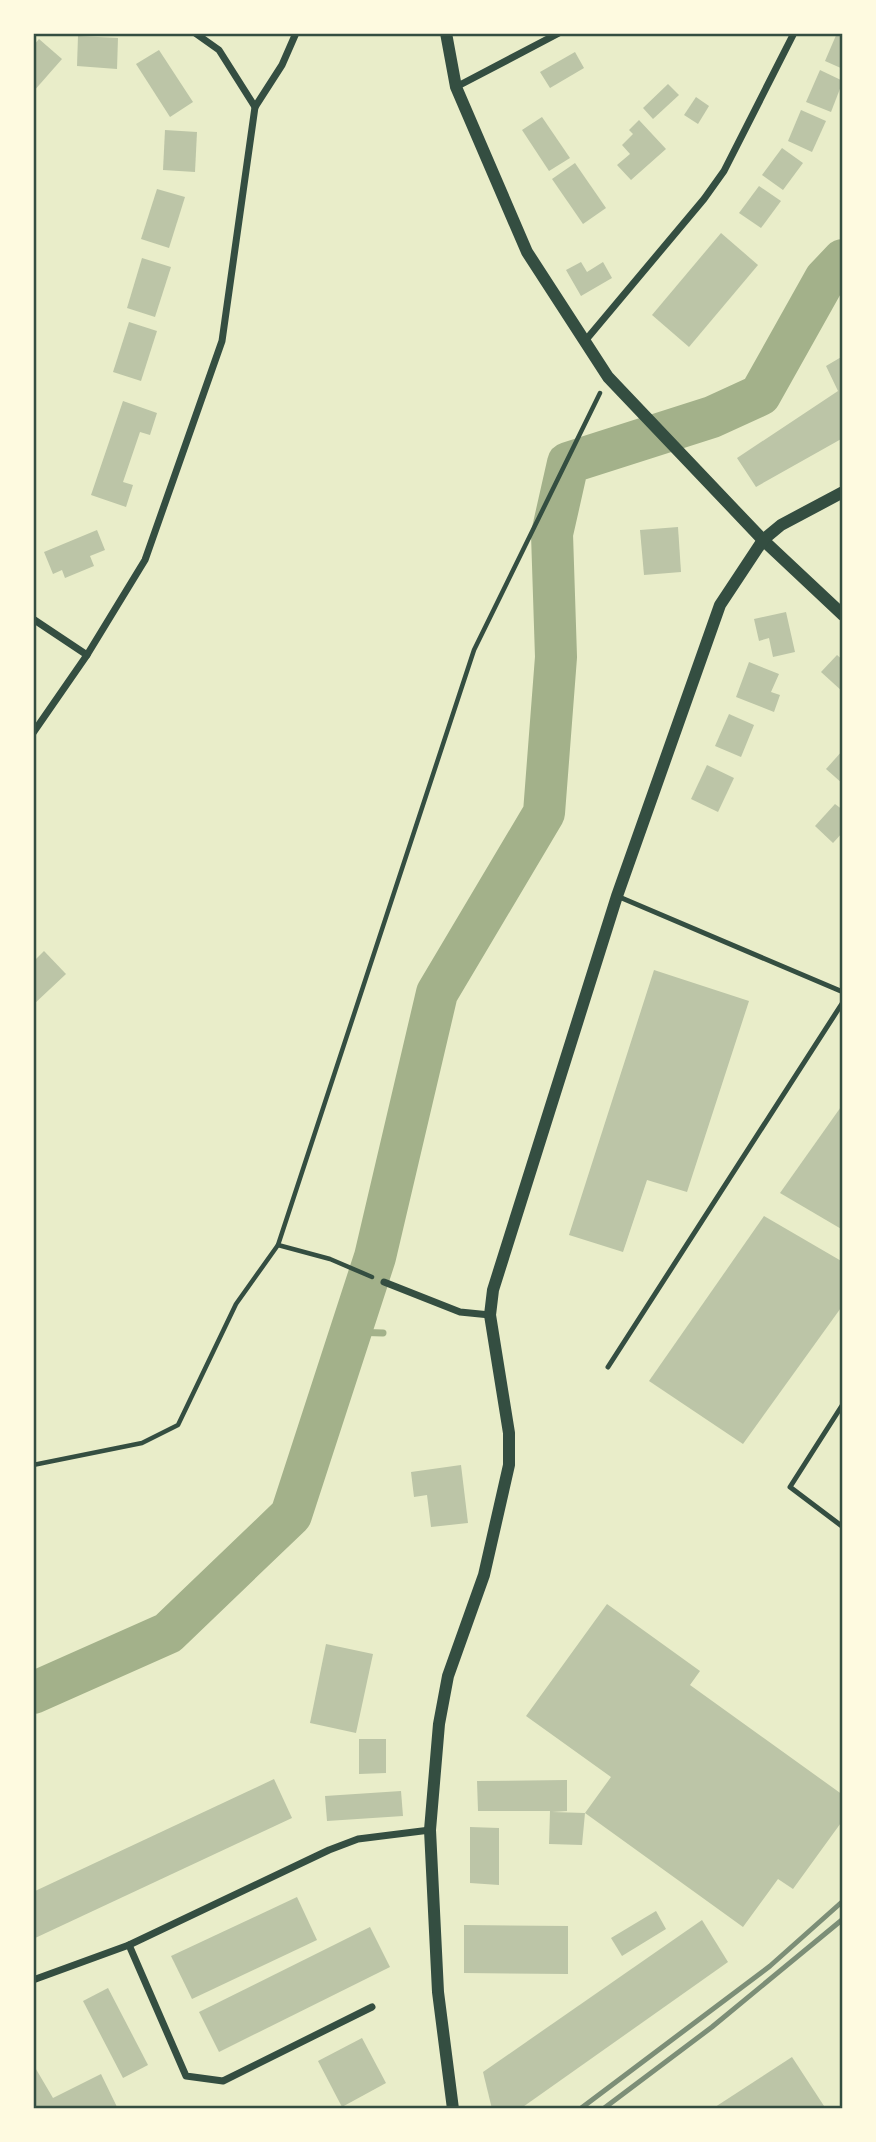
<svg xmlns="http://www.w3.org/2000/svg" width="876" height="2142" viewBox="0 0 876 2142" font-family="'PT Sans Narrow',sans-serif">
  <style>
    .lines { fill: none; stroke-linecap: round; stroke-linejoin: round }
    .stream { stroke: #a3b18a; stroke-width: 7 }
    .river { stroke: #a3b18a; stroke-width: 42 }
    .building { fill: #bcc5a7 }
    .path { stroke: #344e41; stroke-width: 4.5 }
    .service { stroke: #344e41; stroke-width: 5 }
    .minor { stroke: #344e41; stroke-width: 7 }
    .tertiary { stroke: #344e41; stroke-width: 12 }
    .rail { stroke: #7c8e77; stroke-width: 5 }
    .neatline { fill: none; stroke: #344e41; stroke-width: 2.5 }
  </style>
  <rect width="100%" height="100%" fill="#e9edc9"/>
  <g class="lines">
    <polyline class="stream" points="351,1332 383,1333"/>
    <polyline class="river" points="33,1693 168,1633 291,1515 375,1257 437,993 544,813 556,657 552,534 568,463 712,417 760,395 825,279 843,260"/>
  </g>
  <g class="building">
    <polygon points="837,33 843,33 843,69 825,61"/>
    <polygon points="78,36 118,38 117,69 77,66"/>
    <polygon points="39,39 62,59 33,92 33,46"/>
    <polygon points="159,50 193,102 170,117 136,64"/>
    <polygon points="575,52 584,68 550,88 540,72"/>
    <polygon points="820,70 843,81 831,112 806,102"/>
    <polygon points="668,84 679,95 653,119 643,108"/>
    <polygon points="696,97 709,106 698,124 684,115"/>
    <polygon points="801,110 826,121 812,152 788,141"/>
    <polygon points="542,117 570,158 549,171 522,130"/>
    <polygon points="639,120 666,149 631,180 617,165 630,154 622,145 633,134 629,130"/>
    <polygon points="165,130 197,132 195,172 163,170"/>
    <polygon points="782,148 803,163 783,190 762,175"/>
    <polygon points="575,163 606,208 583,224 552,179"/>
    <polygon points="759,186 781,201 761,228 739,213"/>
    <polygon points="157,189 185,197 169,248 141,239"/>
    <polygon points="721,233 758,265 689,347 652,315"/>
    <polygon points="142,258 171,267 155,317 127,308"/>
    <polygon points="581,262 587,272 603,262 612,278 581,296 566,270"/>
    <polygon points="129,322 157,331 141,381 113,372"/>
    <polygon points="843,356 843,438 756,487 737,458 838,391 826,366"/>
    <polygon points="123,401 157,413 150,435 140,432 123,482 133,485 126,507 91,495"/>
    <polygon points="678,527 681,572 644,575 640,530"/>
    <polygon points="97,530 105,550 90,556 94,566 65,578 62,570 53,574 44,552"/>
    <polygon points="786,612 795,652 773,657 769,638 759,641 754,619"/>
    <polygon points="837,655 843,660 843,692 821,672"/>
    <polygon points="749,662 779,674 771,692 780,695 774,712 736,697"/>
    <polygon points="729,714 754,725 741,757 715,746"/>
    <polygon points="843,750 843,784 826,769"/>
    <polygon points="707,765 734,778 718,812 691,799"/>
    <polygon points="835,804 843,810 843,832 833,843 815,826"/>
    <polygon points="44,951 66,974 33,1005 33,962"/>
    <polygon points="654,970 749,1001 687,1192 647,1180 623,1252 569,1235"/>
    <polygon points="843,1104 843,1230 780,1193"/>
    <polygon points="764,1216 843,1262 843,1305 743,1444 649,1381"/>
    <polygon points="461,1465 468,1523 431,1527 427,1495 414,1497 411,1472"/>
    <polygon points="607,1604 700,1671 690,1685 843,1795 843,1820 793,1889 778,1879 743,1927 585,1813 582,1845 549,1844 550,1811 478,1811 477,1781 567,1780 567,1811 552,1812 585,1813 611,1777 526,1716"/>
    <polygon points="326,1644 373,1654 356,1733 310,1723"/>
    <polygon points="359,1739 386,1739 386,1773 359,1774"/>
    <polygon points="274,1779 292,1818 33,1939 33,1892"/>
    <polygon points="401,1791 403,1816 327,1821 325,1796"/>
    <polygon points="470,1827 499,1828 499,1885 470,1883"/>
    <polygon points="297,1897 317,1940 192,1999 171,1956"/>
    <polygon points="656,1911 666,1929 622,1956 611,1938"/>
    <polygon points="702,1920 728,1962 520,2109 492,2109 483,2072"/>
    <polygon points="464,1925 568,1926 568,1974 464,1973"/>
    <polygon points="370,1927 390,1967 219,2052 199,2012"/>
    <polygon points="108,1988 148,2065 123,2078 83,2001"/>
    <polygon points="362,2038 386,2083 342,2107 318,2061"/>
    <polygon points="792,2057 826,2109 712,2109"/>
    <polygon points="33,2064 53,2098 101,2074 118,2109 33,2109"/>
  </g>
  <g class="lines">
    <g class="path">
      <polyline points="278,1245 474,650 600,393"/>
      <polyline points="33,1465 142,1443 178,1425 236,1304 278,1245 330,1259 372,1277"/>
    </g>
    <g class="service">
      <polyline points="617,896 843,992"/>
      <polyline points="608,1367 843,1002"/>
      <polyline points="843,1404 790,1487 843,1527"/>
    </g>
    <g class="minor">
      <polyline points="195,33 219,50 255,107"/>
      <polyline points="456,87 559,33"/>
      <polyline points="585,341 704,199 724,171 794,33"/>
      <polyline points="33,619 87,655"/>
      <polyline points="33,733 87,655 145,560 222,341 255,107 282,65 296,33"/>
      <polyline points="384,1282 460,1312 490,1315"/>
      <polyline points="129,1945 186,2076 223,2081 372,2007"/>
      <polyline points="33,1980 129,1945 329,1850 358,1839 430,1830"/>
    </g>
    <g class="tertiary">
      <polyline points="446,33 456,87 527,252 608,377 763,540 843,615"/>
      <polyline points="453,2109 438,1992 430,1830 439,1724 448,1676 484,1575 509,1465 509,1433 490,1315 493,1290 617,896 720,605 763,540 781,525 843,492"/>
    </g>
    <g class="rail">
      <polyline points="580,2109 770,1966 843,1901"/>
      <polyline points="603,2109 712,2027 843,1919"/>
    </g>
  </g>
  <rect width="876" height="2142" fill="none" stroke="#fefae0" stroke-width="70"/>
  <rect x="35" y="35" width="806" height="2072" class="neatline"/>
</svg>
